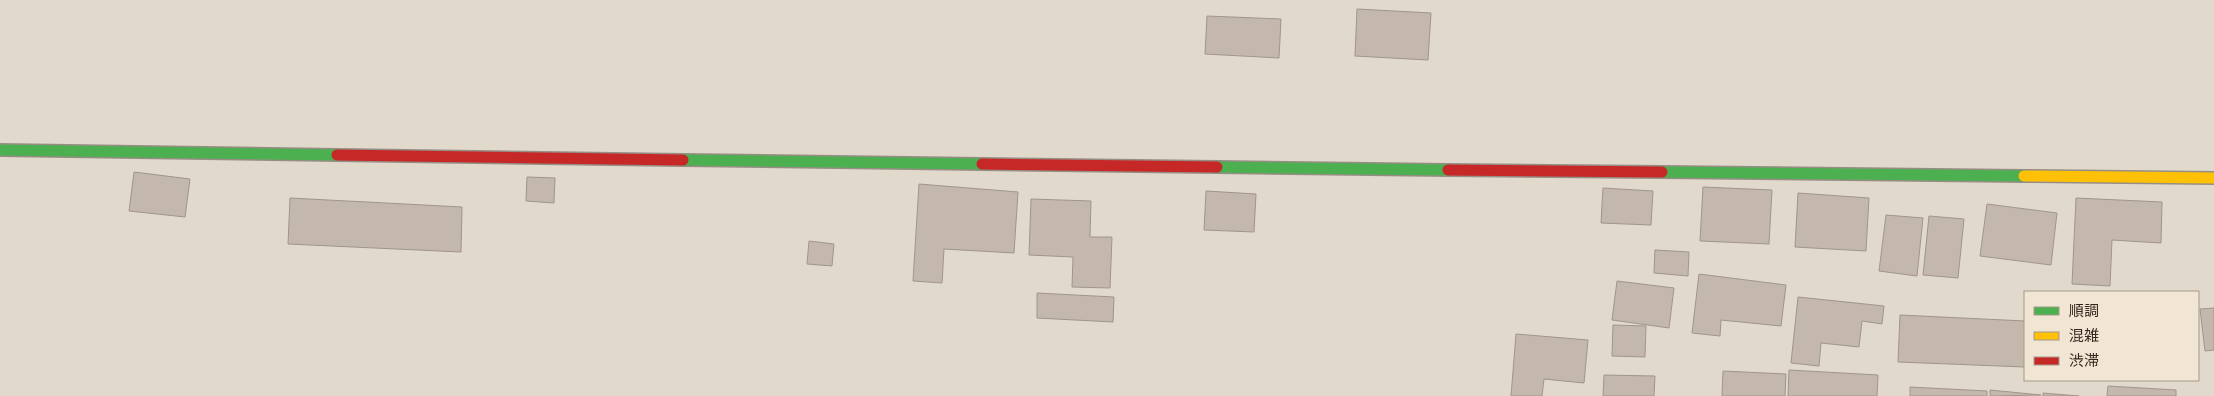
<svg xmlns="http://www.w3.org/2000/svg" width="2214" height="396" viewBox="0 0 2214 396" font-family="'Playfair Display','Noto Sans JP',serif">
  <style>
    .building { fill: #c4b8ad; stroke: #a0958c }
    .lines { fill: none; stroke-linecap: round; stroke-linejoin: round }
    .fast-casing { stroke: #968e85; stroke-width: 14 }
    .slow-casing { stroke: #968e85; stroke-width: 14 }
    .jam-casing { stroke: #968e85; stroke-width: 14 }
    .fast { stroke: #4caf50; stroke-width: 11 }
    .slow { stroke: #ffc107; stroke-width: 11 }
    .jam { stroke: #c62828; stroke-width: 11 }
  </style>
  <rect width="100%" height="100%" fill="#e1d9cc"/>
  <g class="building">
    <polygon points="1357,9 1431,13 1428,60 1355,56"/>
    <polygon points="1207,16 1281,19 1279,58 1205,54"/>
    <polygon points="134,172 190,179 185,217 129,211"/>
    <polygon points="527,177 555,178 554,203 526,201"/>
    <polygon points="919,184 1018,192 1014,253 944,249 942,283 913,281"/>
    <polygon points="1703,187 1772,190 1769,244 1700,241"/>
    <polygon points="1603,188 1653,191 1651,225 1601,223"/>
    <polygon points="1206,191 1256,194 1254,232 1204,230"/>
    <polygon points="1798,193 1869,198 1866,251 1795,247"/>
    <polygon points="290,198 462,207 461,252 288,244"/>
    <polygon points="2076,198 2162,202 2161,243 2112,240 2110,286 2072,284"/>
    <polygon points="1031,199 1091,201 1090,237 1112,237 1110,288 1072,287 1073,257 1029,255"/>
    <polygon points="1987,204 2057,213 2051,265 1980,256"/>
    <polygon points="1886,215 1923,218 1917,276 1879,271"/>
    <polygon points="1929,216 1964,219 1958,278 1923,275"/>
    <polygon points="809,241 834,244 832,266 807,264"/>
    <polygon points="1655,250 1689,252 1688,276 1654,273"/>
    <polygon points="1699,274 1786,285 1781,326 1721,320 1720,336 1692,333"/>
    <polygon points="1617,281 1674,288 1669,328 1612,320"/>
    <polygon points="1037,293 1114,297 1113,322 1037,318"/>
    <polygon points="1798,297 1884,306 1882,324 1862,321 1859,347 1821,343 1819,366 1791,363"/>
    <polygon points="2214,308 2214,350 2205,351 2200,309"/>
    <polygon points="1900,315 2025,321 2025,367 1898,362"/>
    <polygon points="1613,325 1646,326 1645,357 1612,356"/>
    <polygon points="1516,334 1588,340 1584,383 1544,379 1542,396 1511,396"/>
    <polygon points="1789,370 1878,375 1877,396 1788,396"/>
    <polygon points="1723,371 1786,374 1785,396 1722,396"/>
    <polygon points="1604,375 1655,376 1654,396 1603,396"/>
    <polygon points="2108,386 2176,390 2176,396 2107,396"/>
    <polygon points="1910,387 1987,391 1987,396 1910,396"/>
    <polygon points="1990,390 2041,395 1990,396"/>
    <polygon points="2043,393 2079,396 2043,396"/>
  </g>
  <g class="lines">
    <defs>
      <g id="fast">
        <polyline points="0,150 337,155"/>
        <polyline points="683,160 982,164"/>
        <polyline points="1217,167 1448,170"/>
        <polyline points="1662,172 2024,176"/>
      </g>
      <polyline id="slow" points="2024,176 2214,178"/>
      <g id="jam">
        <polyline points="337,155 683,160"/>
        <polyline points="982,164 1217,167"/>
        <polyline points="1448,170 1662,172"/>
      </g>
    </defs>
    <use href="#fast" class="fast-casing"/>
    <use href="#slow" class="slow-casing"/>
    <use href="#jam" class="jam-casing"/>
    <use href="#fast" class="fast"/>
    <use href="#slow" class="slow"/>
    <use href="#jam" class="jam"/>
  </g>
  <rect x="2024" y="291" width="175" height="90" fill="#f1e6d3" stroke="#a59a8b"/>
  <rect x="2034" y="307" width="25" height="8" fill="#4caf50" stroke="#a59a8b"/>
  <text x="2069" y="316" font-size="15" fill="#33271f">順調</text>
  <rect x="2034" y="332" width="25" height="8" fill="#ffc107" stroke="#a59a8b"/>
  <text x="2069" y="341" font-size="15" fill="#33271f">混雑</text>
  <rect x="2034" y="357" width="25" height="8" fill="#c62828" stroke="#a59a8b"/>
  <text x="2069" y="366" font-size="15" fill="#33271f">渋滞</text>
</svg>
